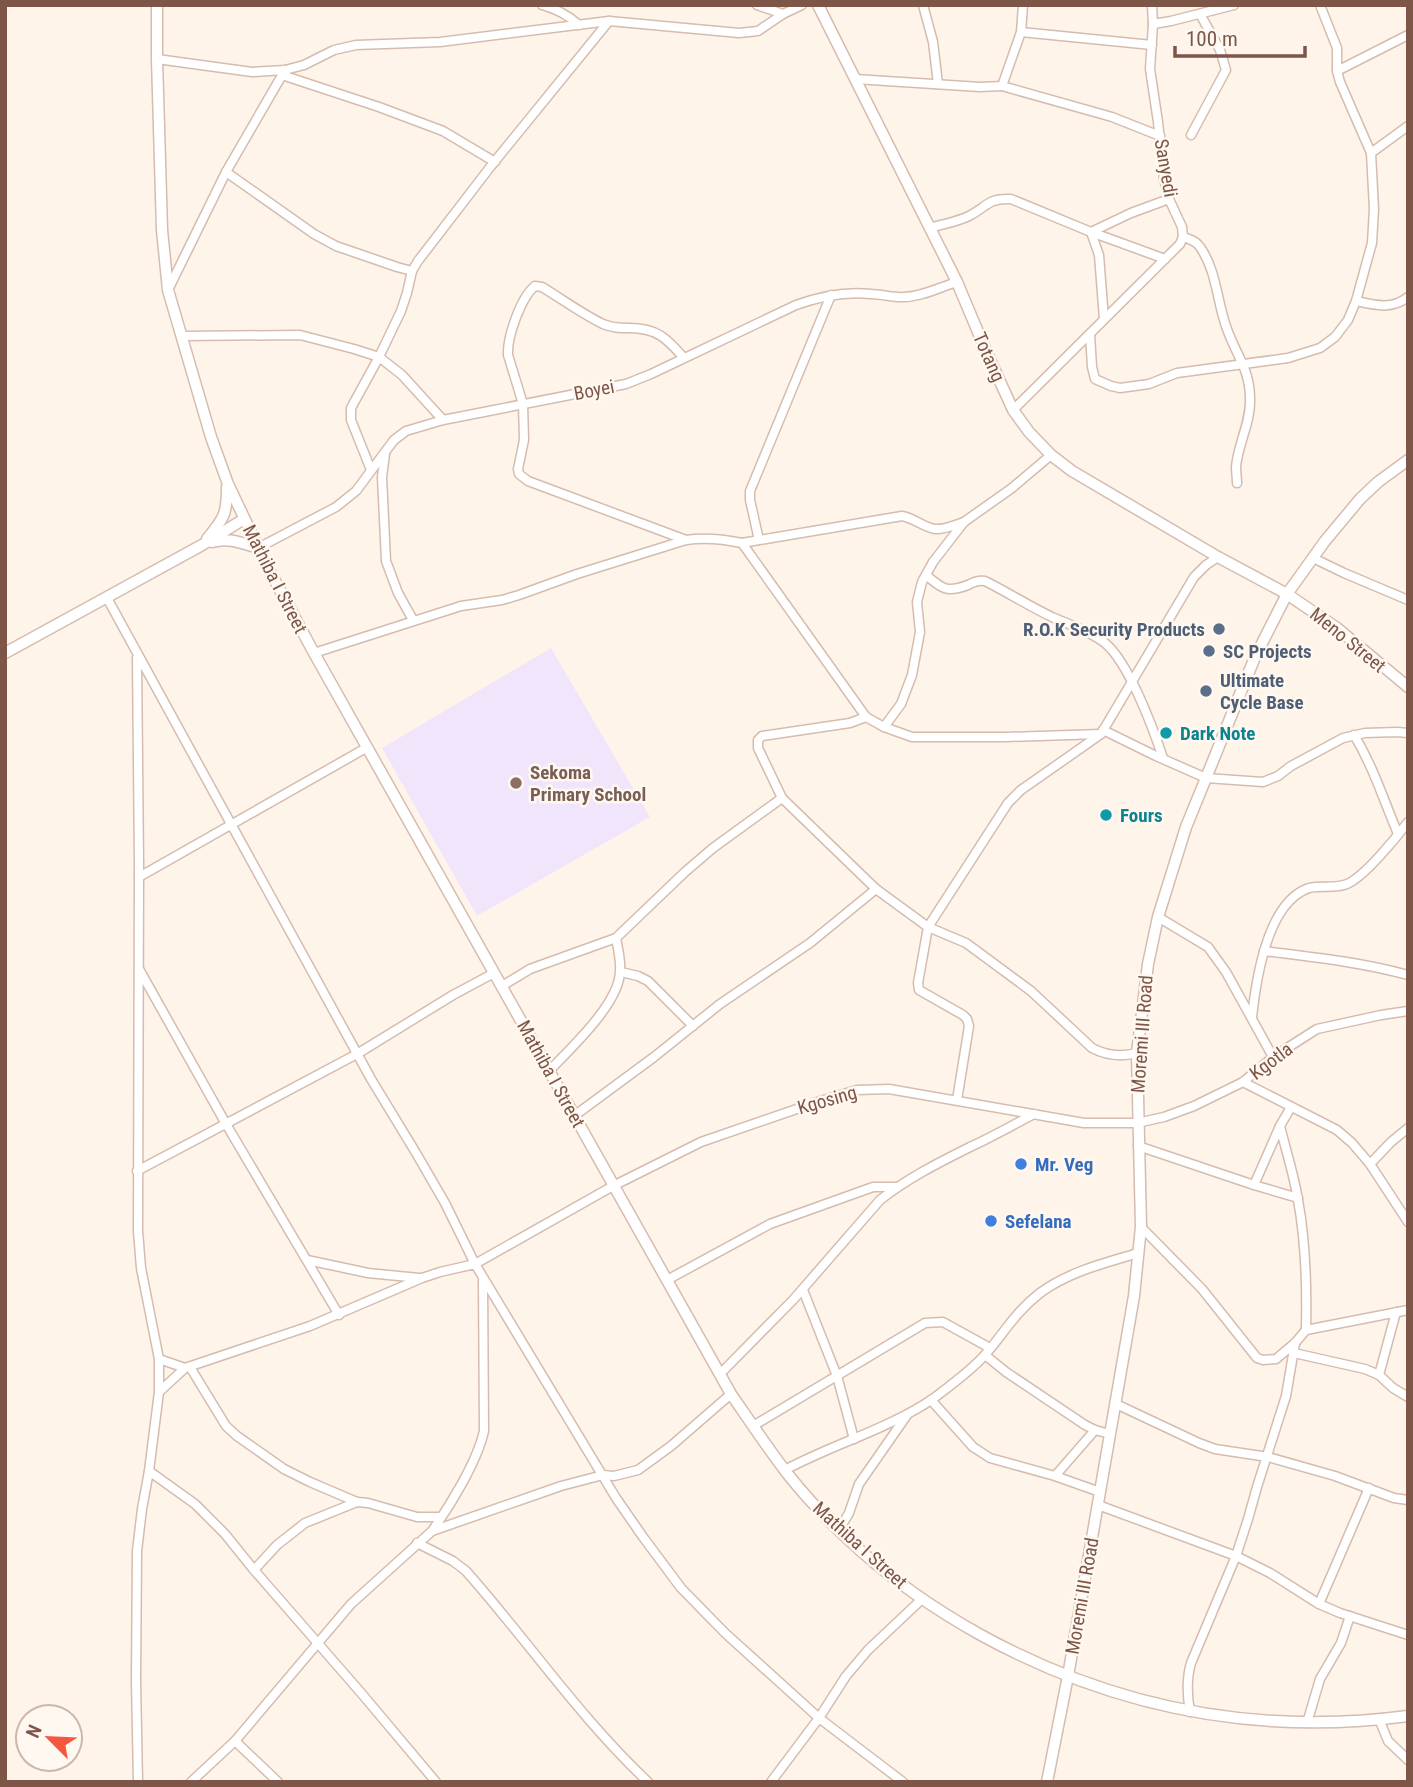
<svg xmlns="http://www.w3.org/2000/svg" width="1413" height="1787" viewBox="0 0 1413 1787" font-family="'Roboto Condensed',sans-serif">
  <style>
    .education { fill: #f1e5fc }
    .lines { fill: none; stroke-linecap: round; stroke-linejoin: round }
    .minor-casing { stroke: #d5bcaf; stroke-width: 11 }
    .tertiary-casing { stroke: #d5bcaf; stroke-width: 13 }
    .minor { stroke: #fff; stroke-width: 8 }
    .tertiary { stroke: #fff; stroke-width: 10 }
    .service-dot { fill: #5c6f8a; stroke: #fff8f1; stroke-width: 2.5 }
    .culture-dot { fill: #0f9aa8; stroke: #fff8f1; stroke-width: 2.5 }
    .education-dot { fill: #8d6e63; stroke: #fff8f1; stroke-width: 2.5 }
    .shop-dot { fill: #3f7fe0; stroke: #fff8f1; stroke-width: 2.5 }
    .labels { text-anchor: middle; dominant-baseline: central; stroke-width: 5; stroke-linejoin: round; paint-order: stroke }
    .street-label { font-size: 19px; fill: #7d5648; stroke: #fff8f1 }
    .service-label { font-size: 19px; font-weight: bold; fill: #4e5e75; stroke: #fff8f1; text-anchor: start }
    .culture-label { font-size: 19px; font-weight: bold; fill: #0d838f; stroke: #fff8f1; text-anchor: start }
    .education-label { font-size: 19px; font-weight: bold; fill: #785e54; stroke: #fff8f1; text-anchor: start }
    .shop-label { font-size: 19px; font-weight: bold; fill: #366cbe; stroke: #fff8f1; text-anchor: start }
  </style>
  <rect width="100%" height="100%" fill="#fff4e9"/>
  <polygon class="education" points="551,648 650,817 477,916 382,748"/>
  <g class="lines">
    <defs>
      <g id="minor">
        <path d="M542 5C557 9 568 15 579 25"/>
        <polyline points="757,5 783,14"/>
        <polyline points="923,5 933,42 938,84"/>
        <polyline points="1152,5 1153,24"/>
        <polyline points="1021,32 1152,45"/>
        <polyline points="157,59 252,72 285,70 304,65 334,50 356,45 440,42 609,21 739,33 758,31 783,14 802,5"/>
        <polyline points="285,70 226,172 314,234 336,246 397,267 412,271"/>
        <polyline points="1337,71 1408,35"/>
        <polyline points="282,75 379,107 443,131 495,162"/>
        <polyline points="855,79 980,87 1002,86 1021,32 1023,5"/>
        <polyline points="1002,86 1112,117 1160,136"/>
        <polyline points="1191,135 1226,70 1220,50 1200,14"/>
        <polyline points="1371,153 1408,126"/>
        <path d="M930 228C943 224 957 222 969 216 988 206 988 198 1011 199L1091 232 1165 259"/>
        <path d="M1183 237C1190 239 1196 241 1200 247 1217 271 1217 303 1227 329 1236 355 1250 369 1250 399 1251 422 1238 444 1236 467 1236 472 1237 478 1237 483"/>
        <polyline points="168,290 226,172"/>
        <path d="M1356 301C1374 305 1392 310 1408 297"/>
        <polyline points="1104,319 1099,255 1091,232 1131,213 1169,199"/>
        <polyline points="1090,334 1092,367 1095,379 1111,386 1120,388 1149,384 1177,373 1288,358 1320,348 1335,337 1348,320 1356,301 1372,243 1374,209 1371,153 1340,82 1337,71 1337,48 1320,5"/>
        <polyline points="181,336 300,335 354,349 379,357 402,375 443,420"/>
        <path d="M684 358C667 339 658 328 629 328 620 328 612 328 603 324 582 314 562 299 542 287L535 286C521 297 507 337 508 355L523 404 524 440 518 469 519 474 528 481 686 540"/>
        <polyline points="1013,410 1180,244 1183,237 1182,227 1169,199 1164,179 1158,122 1150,69 1153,24 1171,21 1234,5"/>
        <polyline points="385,454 382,477 386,561 398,593 413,620"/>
        <polyline points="371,470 351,420 351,408 379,357 401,311 407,293 412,271 418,261 491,166 609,21"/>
        <polyline points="759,540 750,500 750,491 831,295"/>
        <path d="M742 543 902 516C914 518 923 527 935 529 944 530 955 525 964 522"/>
        <path d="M258 548 336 507 356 491 394 440 406 431 443 420 626 384 651 374 796 305C821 296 845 291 871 294 882 294 894 298 904 297 921 297 940 287 957 282"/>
        <polyline points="1313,558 1344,573 1408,600"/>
        <path d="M926 575C942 589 947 593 968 585 974 582 978 580 985 581 1007 592 1029 606 1052 617 1068 624 1092 632 1105 643 1129 663 1153 728 1163 758"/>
        <polyline points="107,598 371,1079 416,1153 445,1203 475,1264 613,1186 701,1142 817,1102 857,1090 889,1089 1084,1123 1137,1123 1164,1117 1194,1106 1243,1082 1273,1057 1317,1029 1381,1015 1408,1011"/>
        <path d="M314 653 461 606 502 600 519 595 577 574 686 540C705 537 723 539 742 543L866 717 884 727 912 737H1005L1101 734"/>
        <polyline points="137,658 139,864 138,1231 141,1268 159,1359 159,1392 149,1471 142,1509 137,1551 136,1681 138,1782"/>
        <polyline points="884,727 901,704 912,675 920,632 917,602 922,582 933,562 964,522 1012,488 1051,455"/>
        <polyline points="1103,730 1156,756 1206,778 1263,782 1278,776 1291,766 1343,738 1365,733 1397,732 1408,733"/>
        <path d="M1354 735C1373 766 1384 801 1398 834"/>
        <polyline points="139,877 366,748"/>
        <path d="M876 889 928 927 966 943 1031 991 1092 1048C1107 1056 1121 1057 1137 1053"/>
        <polyline points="1158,917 1208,947 1226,972 1273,1057"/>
        <path d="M1264 951C1312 957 1361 962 1408 975"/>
        <polyline points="139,969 226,1124 339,1315"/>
        <polyline points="621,972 638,976 648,981 693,1026"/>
        <polyline points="502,986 530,969 616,938 685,872 713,848 782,798 758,748 758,740 762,736 850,723 866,717"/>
        <path d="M1252 1017C1256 980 1267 902 1309 888 1321 885 1335 889 1347 884 1364 877 1396 838 1408 822"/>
        <path d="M549 1071C570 1049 620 1003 620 971 621 960 618 949 616 938"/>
        <polyline points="1243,1082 1337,1130 1352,1143 1370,1164 1408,1222"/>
        <polyline points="957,1100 969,1026 967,1019 963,1015 919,990 918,983 928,927 1008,803 1021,790 1101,734 1194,577 1206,565 1218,557"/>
        <path d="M1291 1107 1280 1126C1286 1151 1294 1175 1298 1200 1306 1243 1307 1286 1306 1330"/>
        <polyline points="574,1116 654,1057 720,1004 810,943 876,889 782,798"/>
        <polyline points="1138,1146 1254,1185 1298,1198"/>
        <polyline points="1370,1164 1391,1142 1408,1128"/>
        <polyline points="137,1171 357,1054 453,995 494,973"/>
        <polyline points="1254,1185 1280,1126"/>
        <polyline points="1141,1227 1202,1289 1257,1358 1263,1360 1276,1359 1295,1343 1306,1330 1408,1310"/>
        <polyline points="307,1260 368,1273 419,1278"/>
        <polyline points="667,1280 770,1224 873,1187 895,1187"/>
        <polyline points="803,1290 837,1376 854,1439"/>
        <polyline points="1294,1353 1365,1369 1379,1375 1393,1388 1408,1397"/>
        <polyline points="985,1355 1006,1372 1085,1425 1095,1430 1110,1434"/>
        <polyline points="159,1359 185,1368"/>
        <polyline points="190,1367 226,1426 237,1436 284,1469 310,1482 357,1502"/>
        <path d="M720 1374 793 1300 880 1200C908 1178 938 1163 970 1147 992 1137 1013 1125 1034 1114"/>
        <polyline points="1379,1375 1396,1312"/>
        <polyline points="159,1392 185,1368 310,1326 422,1278 440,1272 475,1264 616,1498 643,1537 681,1588 725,1633 819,1718 903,1782"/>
        <polyline points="931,1400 973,1447 990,1458 1055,1476 1100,1492"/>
        <polyline points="1116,1404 1199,1443 1215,1449 1268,1457 1335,1476 1394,1498 1408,1500"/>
        <polyline points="753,1426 925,1323 943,1322 990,1348"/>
        <path d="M785 1470C833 1444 889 1429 934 1398 951 1385 969 1372 983 1357 1003 1335 1015 1312 1040 1293 1068 1272 1105 1263 1138 1253"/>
        <polyline points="149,1471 195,1504 225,1534 254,1570 362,1694 436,1782"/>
        <polyline points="1055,1476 1095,1430"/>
        <polyline points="1098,1505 1236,1556 1270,1573 1319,1604 1340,1613 1408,1635"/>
        <polyline points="839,1530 849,1513 859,1484 907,1415"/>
        <path d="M432 1531C450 1506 477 1462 484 1431L483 1281"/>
        <path d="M417 1543 453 1561 466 1571C528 1641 580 1718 648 1782"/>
        <polyline points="254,1570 277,1545 305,1523 357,1502 368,1503 417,1517 441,1517"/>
        <polyline points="1319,1604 1369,1488"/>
        <path d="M1190 1712C1187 1695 1186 1680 1191 1663L1236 1556 1248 1519 1257 1487 1286 1396 1295 1343"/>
        <polyline points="1379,1719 1388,1741 1408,1760"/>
        <polyline points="1307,1723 1320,1679 1341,1643 1350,1616"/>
        <polyline points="235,1741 278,1782"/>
        <polyline points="191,1782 235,1741 351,1604 432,1531 561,1486 603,1475 614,1476 638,1470 671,1446 731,1394"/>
        <polyline points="771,1782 819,1718 846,1676 868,1650 922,1599"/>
      </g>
      <g id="tertiary">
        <path d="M157 5V59L162 230 168 290 211 437 228 484 268 568 314 653 731 1394C749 1420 767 1447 786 1472 809 1501 835 1528 862 1552 898 1584 938 1611 979 1634 1113 1708 1256 1736 1408 1716"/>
        <polyline points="818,5 957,282 986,351 1013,410 1029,432 1051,455 1072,471 1218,557 1287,594 1337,628 1408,687"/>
        <path d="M207 539C224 518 227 515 227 487"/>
        <path d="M212 542C228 537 242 543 258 548"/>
        <polyline points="5,653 202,545 244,519"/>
        <polyline points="1047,1782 1068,1676 1134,1296 1141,1227 1137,1053 1148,964 1158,917 1186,827 1206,778 1255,657 1287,594 1325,541 1360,499 1378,482 1408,460"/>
      </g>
    </defs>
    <use href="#minor" class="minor-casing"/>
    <use href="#tertiary" class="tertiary-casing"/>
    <use href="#minor" class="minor"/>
    <use href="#tertiary" class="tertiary"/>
  </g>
  <g class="service-dot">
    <circle cx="1219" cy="629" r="7"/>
    <circle cx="1209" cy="651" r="7"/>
    <circle cx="1206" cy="691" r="7"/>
  </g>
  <g class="culture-dot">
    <circle cx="1166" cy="733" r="7"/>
    <circle cx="1106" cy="815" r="7"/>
  </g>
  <circle class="education-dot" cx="516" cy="783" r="7"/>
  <g class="shop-dot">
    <circle cx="1021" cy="1164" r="7"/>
    <circle cx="991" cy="1221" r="7"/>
  </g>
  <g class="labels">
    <g class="street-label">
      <text transform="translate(1166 168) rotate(80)">Sanyedi</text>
      <text transform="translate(989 357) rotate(66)">Totang</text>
      <text transform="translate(594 390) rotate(-11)">Boyei</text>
      <text transform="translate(275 579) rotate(63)">Mathiba I Street</text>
      <text transform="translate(1348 640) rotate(39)">Meno Street</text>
      <text transform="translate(1142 1034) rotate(-86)">Moremi III Road</text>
      <text transform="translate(1271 1061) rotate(-37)">Kgotla</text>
      <text transform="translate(551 1074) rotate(61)">Mathiba I Street</text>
      <text transform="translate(827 1100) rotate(-16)">Kgosing</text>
      <text transform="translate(860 1545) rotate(42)">Mathiba I Street</text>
      <text transform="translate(1082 1596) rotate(-80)">Moremi III Road</text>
    </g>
    <g class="service-label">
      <text x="1205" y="629" text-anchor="end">R.O.K Security Products</text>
      <text x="1223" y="651">SC Projects</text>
      <text x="1220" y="680">Ultimate<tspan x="1220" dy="22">Cycle Base</tspan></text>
    </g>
    <g class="culture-label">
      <text x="1180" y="733">Dark Note</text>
      <text x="1120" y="815">Fours</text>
    </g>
    <g class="education-label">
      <text x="530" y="772">Sekoma<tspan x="530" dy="22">Primary School</tspan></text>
    </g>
    <g class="shop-label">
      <text x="1035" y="1164">Mr. Veg</text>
      <text x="1005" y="1221">Sefelana</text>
    </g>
  </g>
  <rect width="1413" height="1787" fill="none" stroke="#7d5648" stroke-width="14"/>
  <g transform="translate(49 1738) rotate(294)"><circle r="33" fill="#fff8f1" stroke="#cbb7ad" stroke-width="2"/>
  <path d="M0-5L12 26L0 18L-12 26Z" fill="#f65741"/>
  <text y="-10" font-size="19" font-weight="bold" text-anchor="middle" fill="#7d5648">N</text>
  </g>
  <path d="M1175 46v10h130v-10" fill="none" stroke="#7d5648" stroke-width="3.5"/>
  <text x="1186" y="46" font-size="21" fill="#7d5648" stroke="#fff8f1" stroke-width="5" paint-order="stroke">100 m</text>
</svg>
